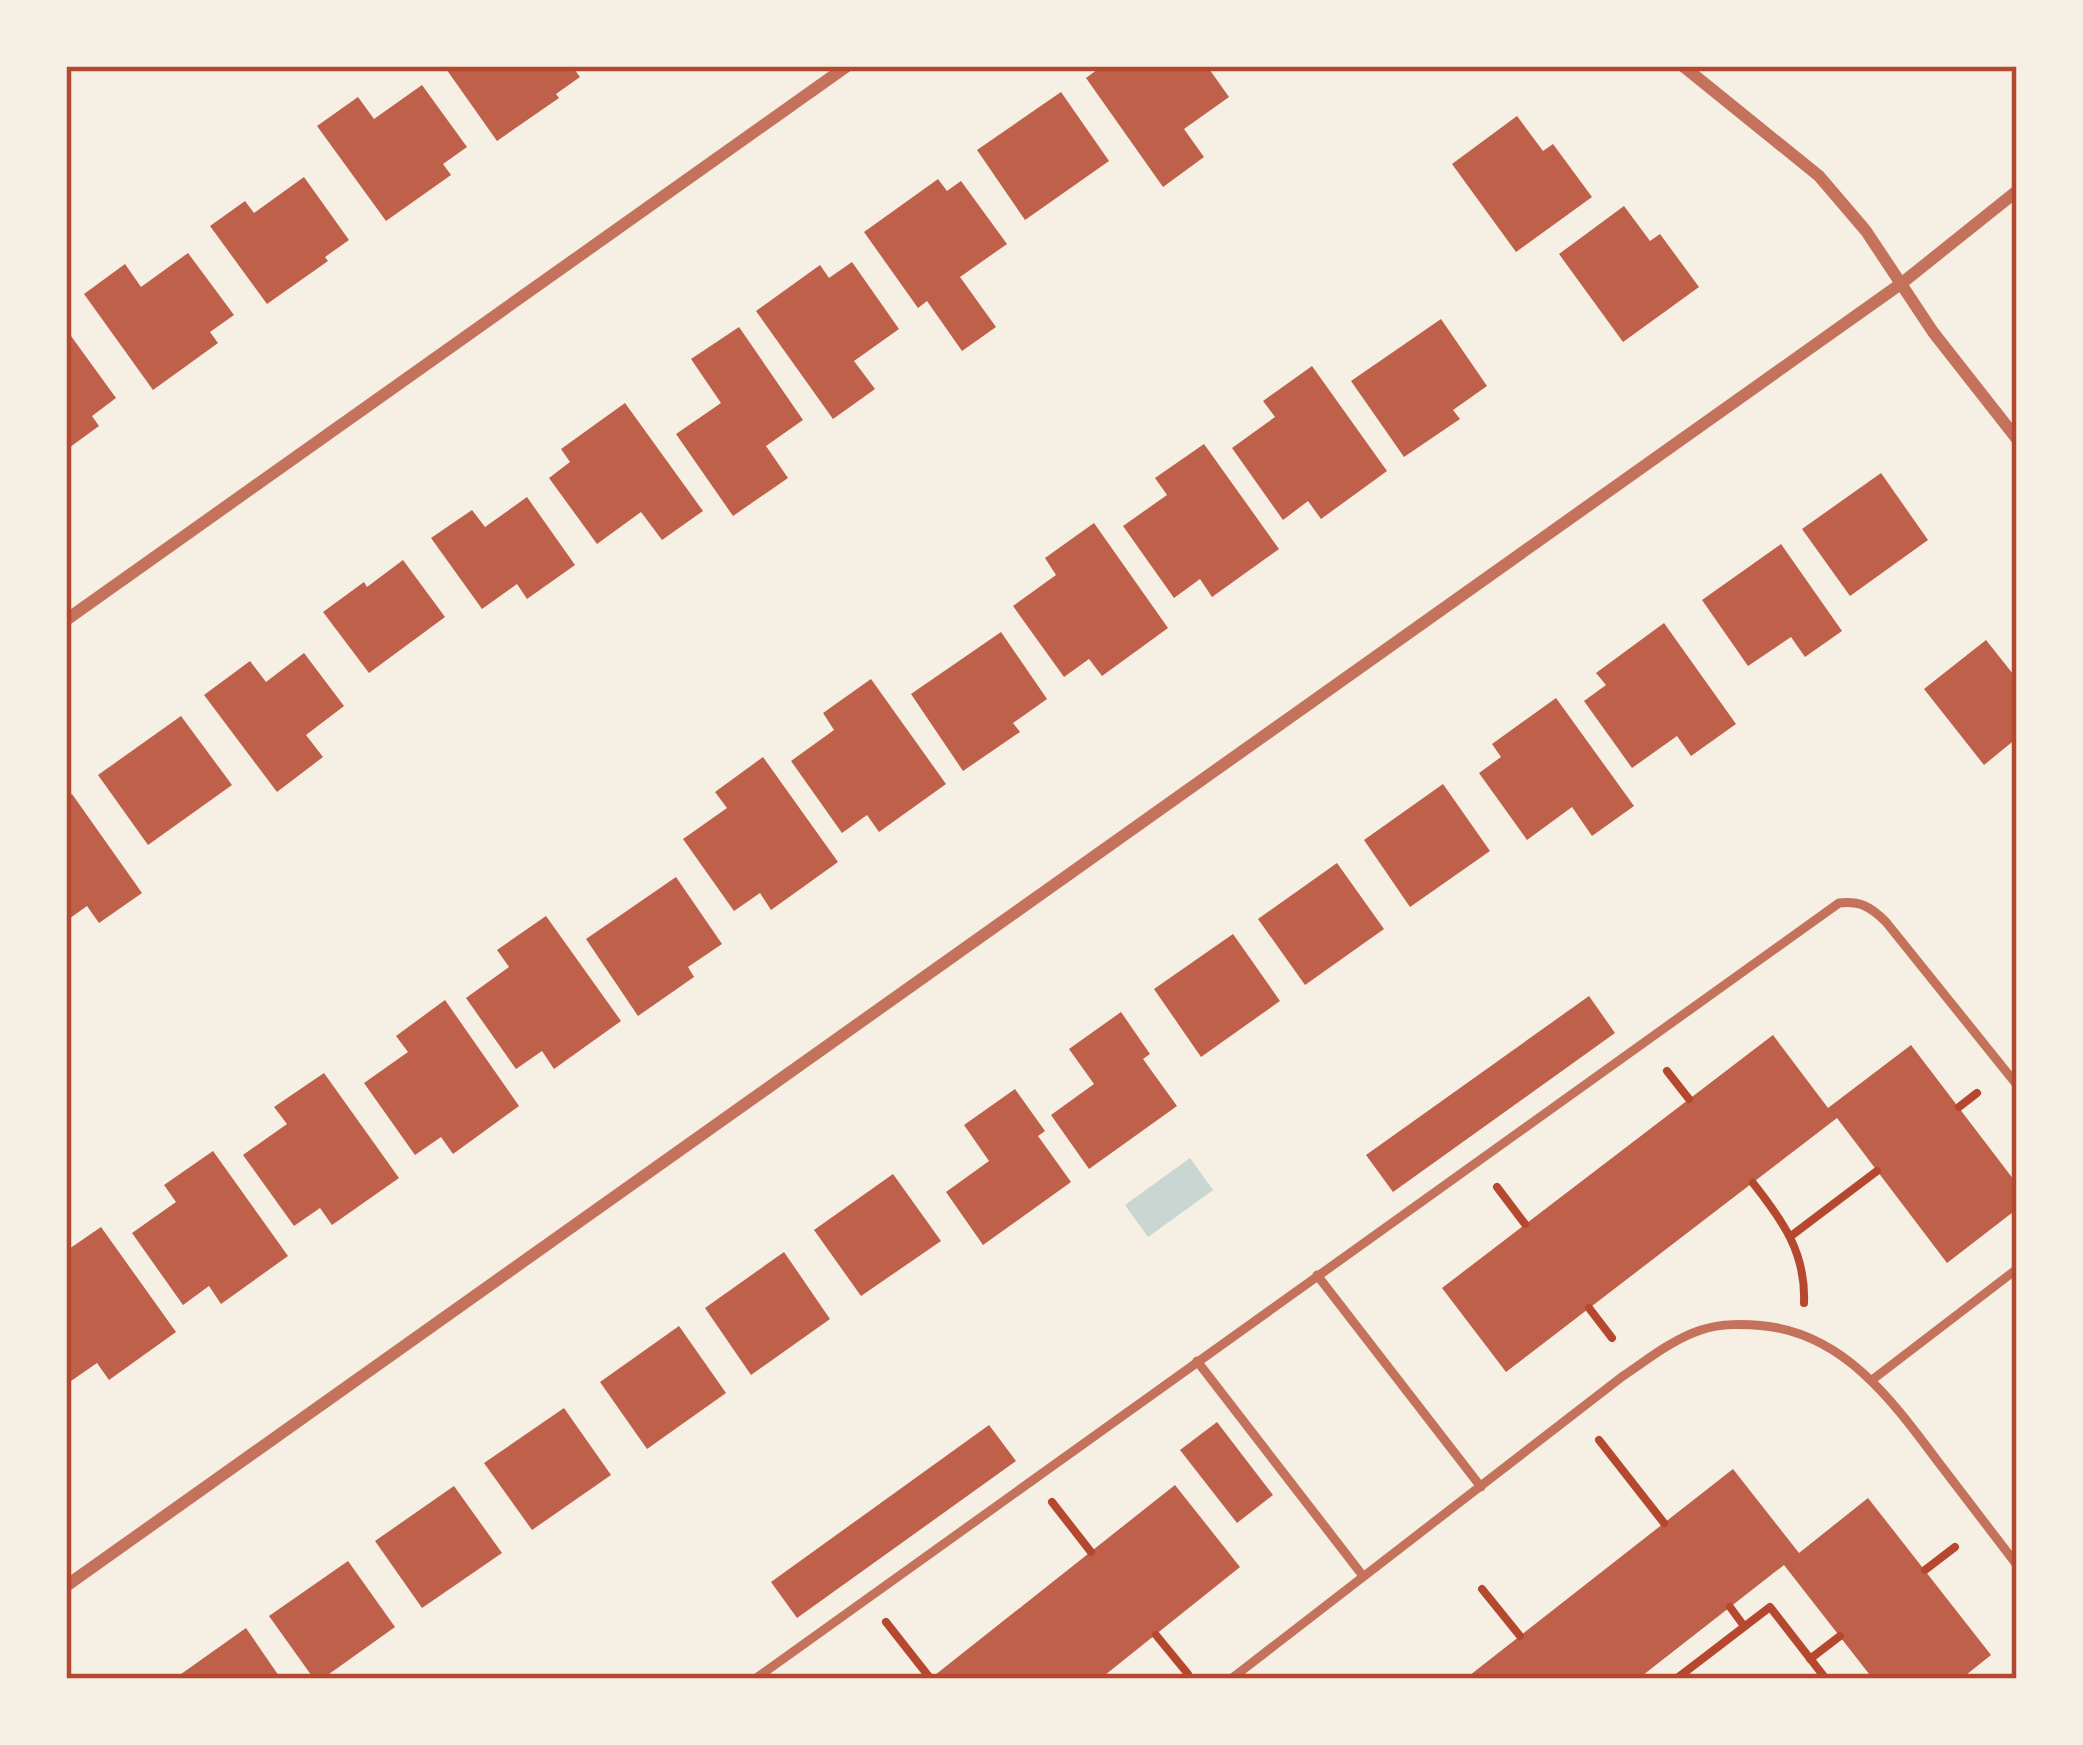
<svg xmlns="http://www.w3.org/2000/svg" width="2083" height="1745" viewBox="0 0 2083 1745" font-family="'Libre Baskerville',serif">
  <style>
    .water { fill: #c9d6d2 }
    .building { fill: #bf614a }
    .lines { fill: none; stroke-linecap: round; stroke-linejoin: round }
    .path { stroke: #b5482f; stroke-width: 8 }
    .service { stroke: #c5725c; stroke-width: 9 }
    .minor { stroke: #c5725c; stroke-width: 12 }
    .neatline { fill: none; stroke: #b5482f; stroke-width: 4.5 }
  </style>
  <rect width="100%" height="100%" fill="#f6efe4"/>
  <polygon class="water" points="1190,1158 1213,1190 1148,1237 1125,1205"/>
  <g class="building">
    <polygon points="444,66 572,66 580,77 556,94 559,98 497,141"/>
    <polygon points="1102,66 1207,66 1229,97 1184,129 1204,157 1163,187 1086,78"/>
    <polygon points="422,85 467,147 443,164 451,175 386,221 317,126 358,97 374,119"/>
    <polygon points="1061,92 1109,161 1025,220 977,150"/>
    <polygon points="1517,116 1543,151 1553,144 1592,197 1516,252 1452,164"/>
    <polygon points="304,177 349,240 325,257 328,261 267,304 210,226 245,201 254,213"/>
    <polygon points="938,179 947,191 961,181 1007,244 960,277 996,327 962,351 927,301 918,308 864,232"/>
    <polygon points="1624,206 1650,241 1660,234 1699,287 1623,342 1559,254"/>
    <polygon points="188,253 234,315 210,332 218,343 153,390 84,294 125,264 141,287"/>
    <polygon points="852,262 899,329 854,361 875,389 833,419 756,311 820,265 829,278"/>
    <polygon points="1441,319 1487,386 1453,410 1460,419 1404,457 1351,381"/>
    <polygon points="739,327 803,420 766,446 788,478 733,516 676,434 721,403 691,359"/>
    <polygon points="71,336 116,398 92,416 99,426 66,450 66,339"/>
    <polygon points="1312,366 1387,471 1321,519 1308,501 1283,520 1232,448 1275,417 1263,401"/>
    <polygon points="625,403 703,511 662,540 641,512 597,544 549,478 570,462 561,449"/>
    <polygon points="1204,444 1279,549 1212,597 1200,579 1174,598 1123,526 1167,495 1155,478"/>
    <polygon points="1881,473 1928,540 1850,596 1802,529"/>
    <polygon points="527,497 575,565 527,599 517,584 482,609 431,538 472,510 485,527"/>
    <polygon points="1094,523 1168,628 1102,676 1089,659 1064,677 1013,606 1056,575 1045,558"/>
    <polygon points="1781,544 1842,631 1805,657 1791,637 1748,666 1702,600"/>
    <polygon points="403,560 445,617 369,673 323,612 364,582 367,587"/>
    <polygon points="1664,623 1736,724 1691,756 1677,736 1632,768 1584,701 1606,685 1596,673"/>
    <polygon points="1001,632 1047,699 1013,723 1020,732 963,771 911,694"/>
    <polygon points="1986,640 2017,679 2017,738 1984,765 1924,689"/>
    <polygon points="304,653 344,706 306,735 323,757 277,792 204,695 250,661 266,682"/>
    <polygon points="871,679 946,784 879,832 867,815 842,833 791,761 834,730 823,713"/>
    <polygon points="1556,698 1634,806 1592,836 1572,807 1527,840 1479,773 1501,757 1492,744"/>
    <polygon points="181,716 232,785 148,845 98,775"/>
    <polygon points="763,757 838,862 771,910 760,893 734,911 683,839 727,808 715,792"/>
    <polygon points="1443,784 1490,851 1410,907 1364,840"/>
    <polygon points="72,794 142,893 99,923 87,906 66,921 66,798"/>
    <polygon points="1337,863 1384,929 1305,985 1258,919"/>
    <polygon points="676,877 722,944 688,967 694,977 638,1016 586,939"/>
    <polygon points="546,916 621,1021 554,1069 542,1051 516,1069 466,998 509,967 497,950"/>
    <polygon points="1233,934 1280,1001 1201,1057 1154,989"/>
    <polygon points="1589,996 1615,1033 1393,1192 1366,1155"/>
    <polygon points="445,1000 519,1106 453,1154 441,1137 415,1155 364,1083 408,1052 396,1036"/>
    <polygon points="1121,1012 1150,1054 1143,1059 1177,1106 1089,1169 1051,1115 1094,1084 1069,1049"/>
    <polygon points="1773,1035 1828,1108 1911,1045 2017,1184 2017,1209 1947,1263 1837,1118 1506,1372 1442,1288"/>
    <polygon points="324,1073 399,1178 332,1225 320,1208 294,1226 243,1155 287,1124 274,1107"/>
    <polygon points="1015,1089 1045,1131 1038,1136 1071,1182 983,1245 946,1192 989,1161 964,1125"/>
    <polygon points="213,1151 288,1256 221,1304 209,1286 183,1305 132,1233 176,1202 164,1185"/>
    <polygon points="893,1174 941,1241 861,1296 814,1230"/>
    <polygon points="101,1227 176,1332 109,1380 97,1363 71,1381 66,1374 66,1251"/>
    <polygon points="784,1252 830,1319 751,1375 705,1308"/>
    <polygon points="679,1326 726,1393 647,1449 600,1382"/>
    <polygon points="564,1408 611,1475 532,1530 484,1463"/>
    <polygon points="1217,1422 1273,1495 1237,1523 1180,1450"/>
    <polygon points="989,1425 1016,1461 797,1618 771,1582"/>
    <polygon points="1733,1469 1799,1553 1868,1498 1991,1655 1961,1679 1873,1679 1784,1565 1638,1679 1465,1679"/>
    <polygon points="1175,1485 1240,1567 1100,1679 930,1679"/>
    <polygon points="454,1486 502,1553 422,1608 375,1541"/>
    <polygon points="348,1561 395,1627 322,1679 314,1679 269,1616"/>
    <polygon points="246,1628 281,1679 174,1679"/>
  </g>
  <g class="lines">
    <g class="path">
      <polyline points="1667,1071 1689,1099"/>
      <polyline points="1959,1107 1977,1093"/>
      <path d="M1753 1183C1783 1221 1806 1253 1804 1303"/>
      <polyline points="1497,1187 1525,1224"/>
      <polyline points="1791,1236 1877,1171"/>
      <polyline points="1589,1308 1612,1338"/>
      <polyline points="1599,1440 1664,1523"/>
      <polyline points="1052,1502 1091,1552"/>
      <polyline points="1925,1570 1955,1547"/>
      <polyline points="1482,1589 1520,1636"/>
      <polyline points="1730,1607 1744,1626"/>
      <polyline points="886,1622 930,1678"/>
      <polyline points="1156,1635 1188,1674"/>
      <polyline points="1810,1659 1840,1636"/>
      <polyline points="1676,1679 1770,1607 1826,1679"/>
    </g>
    <g class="service">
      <polyline points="1317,1275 1481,1487"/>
      <polyline points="1197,1361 1363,1576"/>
      <polyline points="1872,1380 2017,1269"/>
      <path d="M755 1679 1839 903C1860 901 1870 906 1886 922L2017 1085"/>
      <path d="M1231 1679 1623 1376C1647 1360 1673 1339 1701 1330 1722 1323 1743 1324 1765 1326 1846 1335 1894 1403 1939 1463 1965 1497 1991 1531 2017 1565"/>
    </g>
    <g class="minor">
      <polyline points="1683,66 1819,176 1866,231 1933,332 2017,439"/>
      <polyline points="66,620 847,66"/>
      <polyline points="66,1586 1902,283 2017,191"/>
    </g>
  </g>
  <rect width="2083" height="1745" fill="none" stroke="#f6efe4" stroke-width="138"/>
  <rect x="69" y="69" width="1945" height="1607" class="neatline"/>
</svg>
